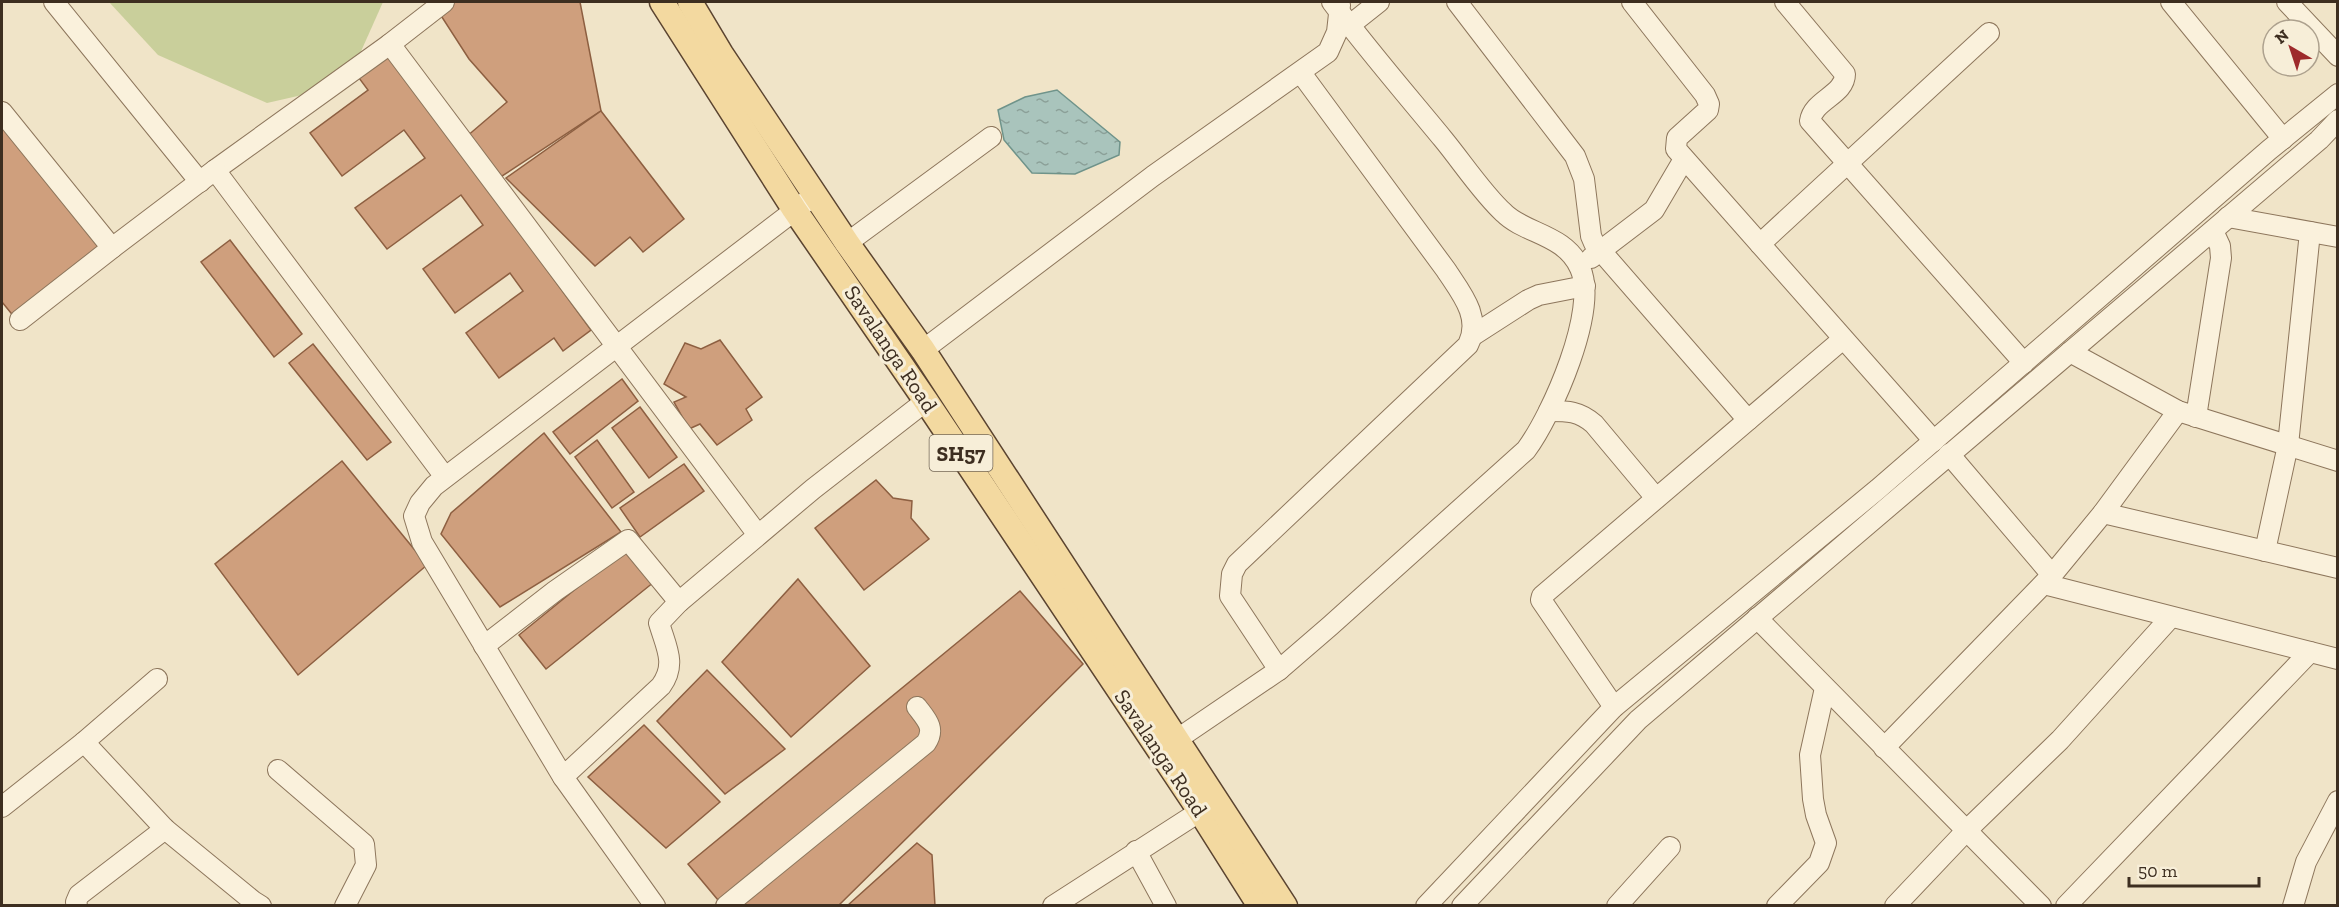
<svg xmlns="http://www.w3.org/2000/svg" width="2339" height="907" viewBox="0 0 2339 907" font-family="'Zilla Slab',serif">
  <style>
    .green { fill: #c9cf9b }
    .water { fill: url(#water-ripples); stroke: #6f938a; stroke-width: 1.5 }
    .building { fill: #cf9f7d; stroke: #8d5f41; stroke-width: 1.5 }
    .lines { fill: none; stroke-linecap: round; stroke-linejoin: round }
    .minor-casing { stroke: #8d765c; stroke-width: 22 }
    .major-casing { stroke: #5b4430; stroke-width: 27 }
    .minor { stroke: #faf1dc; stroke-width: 20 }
    .major { stroke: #f3d9a0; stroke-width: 24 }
    .labels { text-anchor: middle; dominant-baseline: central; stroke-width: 6; stroke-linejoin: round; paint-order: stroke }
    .shield { fill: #f7eed8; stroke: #756857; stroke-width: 1.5 }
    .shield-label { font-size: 21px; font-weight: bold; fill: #3d2e20 }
    .street-label { font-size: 22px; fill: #3d2e20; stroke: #f7eed8 }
  </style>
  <defs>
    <pattern id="water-ripples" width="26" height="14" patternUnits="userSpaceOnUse" patternTransform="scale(1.5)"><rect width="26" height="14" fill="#a9c4bc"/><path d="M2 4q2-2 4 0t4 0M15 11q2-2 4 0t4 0" fill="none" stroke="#8ba098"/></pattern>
  </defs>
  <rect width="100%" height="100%" fill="#f0e4c8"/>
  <polygon class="green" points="109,2 383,2 346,85 267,103 158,55"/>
  <polygon class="water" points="1057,90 1120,142 1119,155 1075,174 1032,173 1004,140 998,110 1025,97"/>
  <g class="building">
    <polygon points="451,2 580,2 601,111 499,178 466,137 507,102 469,59 438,11"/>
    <polygon points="390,55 591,330 563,351 554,338 499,378 466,333 523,291 510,273 455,313 423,269 483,225 461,195 387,249 355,208 425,158 404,130 342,176 310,133 368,90 359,78"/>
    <polygon points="601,111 684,219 643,252 630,237 595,266 506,178"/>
    <polygon points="2,123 108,248 15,318 2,302"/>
    <polygon points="230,240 302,334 274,357 201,262"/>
    <polygon points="720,340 762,397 746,409 752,420 717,445 700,424 689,429 674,402 686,397 664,384 685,343 701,349"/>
    <polygon points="313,344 391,442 367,460 289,363"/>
    <polygon points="622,379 638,401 570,454 553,432"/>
    <polygon points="640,407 677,457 649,478 612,428"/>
    <polygon points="544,433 621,532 500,607 441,534 451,513"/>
    <polygon points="597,440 634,492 612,508 575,457"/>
    <polygon points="342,461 427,565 298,675 215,564"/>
    <polygon points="684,464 704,491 640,537 620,508"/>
    <polygon points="876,480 893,498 912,501 911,518 929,539 864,590 815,528"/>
    <polygon points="626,548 654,582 546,669 519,635"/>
    <polygon points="798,579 870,666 791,737 722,662"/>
    <polygon points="1020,591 1083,664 838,906 723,906 688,864"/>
    <polygon points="707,670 785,749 725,794 657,721"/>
    <polygon points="644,725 720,802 666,848 588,777"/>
    <polygon points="917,843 932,855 935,906 847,906"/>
  </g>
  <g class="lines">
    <defs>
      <g id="minor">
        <polyline points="54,2 200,182"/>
        <polyline points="444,2 390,44 758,535"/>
        <polyline points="1457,2 1575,156 1584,179 1591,236 1594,243 1748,420"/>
        <polyline points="1632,2 1705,95 1709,104 1708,110 1677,138 1676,149 1934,441"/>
        <path d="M1785 2 1845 74C1845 95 1813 100 1810 121L2024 363"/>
        <polyline points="2171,2 2283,139"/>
        <polyline points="2287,2 2338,56"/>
        <polyline points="1350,25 1379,2"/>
        <polyline points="2,112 112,248 215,170 390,44"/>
        <polyline points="215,170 445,477"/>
        <path d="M807 201 434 486 420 503 414 516 422 542 563 777 661 686C677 664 666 647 659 623L679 602 813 489 926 401"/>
        <polyline points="2228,217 2338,237"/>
        <polyline points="847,243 991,137"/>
        <polyline points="1760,244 1989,33"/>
        <polyline points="1591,258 1654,210 1684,159"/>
        <polyline points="20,320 112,248"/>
        <polyline points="1472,336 1528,300 1539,295 1585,286"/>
        <polyline points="923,350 1153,176 1328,52 1337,32 1340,5"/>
        <polyline points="2070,352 2178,411 2338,461"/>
        <path d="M1549 411C1568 411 1579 411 1594 424L1656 498"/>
        <polyline points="2196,417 2221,258 2220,246 2213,231"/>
        <polyline points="1949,454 2052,575"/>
        <polyline points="2103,513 2338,568"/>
        <polyline points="2265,551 2288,445 2310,232"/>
        <polyline points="2044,584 2338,659"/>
        <polyline points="1757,618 2041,906"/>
        <polyline points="484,646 555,591 628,540 679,602"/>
        <path d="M1279 670 1230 596 1232 574 1237 564 1468 345C1482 317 1461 293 1446 270L1301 73"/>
        <polyline points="1614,707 1541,600 1542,596 1843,339"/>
        <path d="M1176 740 1279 670 1330 626 1526 450C1552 415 1599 309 1580 268 1565 234 1525 234 1504 213 1483 194 1462 162 1443 139 1406 94 1367 49 1332 2"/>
        <polyline points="84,742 157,679"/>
        <polyline points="1884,748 2052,575 2103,513 2178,411"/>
        <polyline points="278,770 364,844 366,865 345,906"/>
        <polyline points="563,777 655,906"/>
        <polyline points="2,807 84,742 165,829 253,901 261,906"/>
        <polyline points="1136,851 1166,906"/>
        <polyline points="77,906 76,902 79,895 165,829"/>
        <path d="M726 906 926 743C936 728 926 719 917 707"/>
        <polyline points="1053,906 1213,803"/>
        <polyline points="1426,906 1614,707 1878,489 2269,150 2338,94"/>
        <polyline points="1462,906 1638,720 2319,140 2338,120"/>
        <polyline points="1617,906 1670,847"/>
        <polyline points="1777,906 1819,863 1826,843 1816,815 1813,799 1810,755 1825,688"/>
        <polyline points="1895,906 1967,830 2060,740 2171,617"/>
        <polyline points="2066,906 2310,652"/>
        <polyline points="2293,906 2306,862 2338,801"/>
      </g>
      <g id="major">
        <polyline points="662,2 794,209 926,401 1200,811 1260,906"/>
        <polyline points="690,2 721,54 847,243 923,350 1285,906"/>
      </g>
    </defs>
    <use href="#minor" class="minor-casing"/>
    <use href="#major" class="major-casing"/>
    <use href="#minor" class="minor"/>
    <use href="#major" class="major"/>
  </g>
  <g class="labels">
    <rect class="shield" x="929.5" y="435" width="63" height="36" rx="4.5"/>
    <g class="shield-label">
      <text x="961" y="453">SH57</text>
    </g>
    <g class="street-label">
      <text transform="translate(891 349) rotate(56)">Savalanga Road</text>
      <text transform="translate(1161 753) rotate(56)">Savalanga Road</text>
    </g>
  </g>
  <rect width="2339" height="907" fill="none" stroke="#3d2e20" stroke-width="6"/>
  <g transform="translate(2291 48) rotate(321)"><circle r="28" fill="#f7eed8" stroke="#ada18e" stroke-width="1.5"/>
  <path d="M0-4.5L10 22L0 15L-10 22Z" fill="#9e2a2b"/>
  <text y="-9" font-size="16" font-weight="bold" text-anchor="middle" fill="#3d2e20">N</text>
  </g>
  <path d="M2129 877v9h130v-9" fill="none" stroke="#3d2e20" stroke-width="3"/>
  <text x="2138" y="877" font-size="18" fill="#3d2e20" stroke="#f7eed8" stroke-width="4.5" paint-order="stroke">50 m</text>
</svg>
